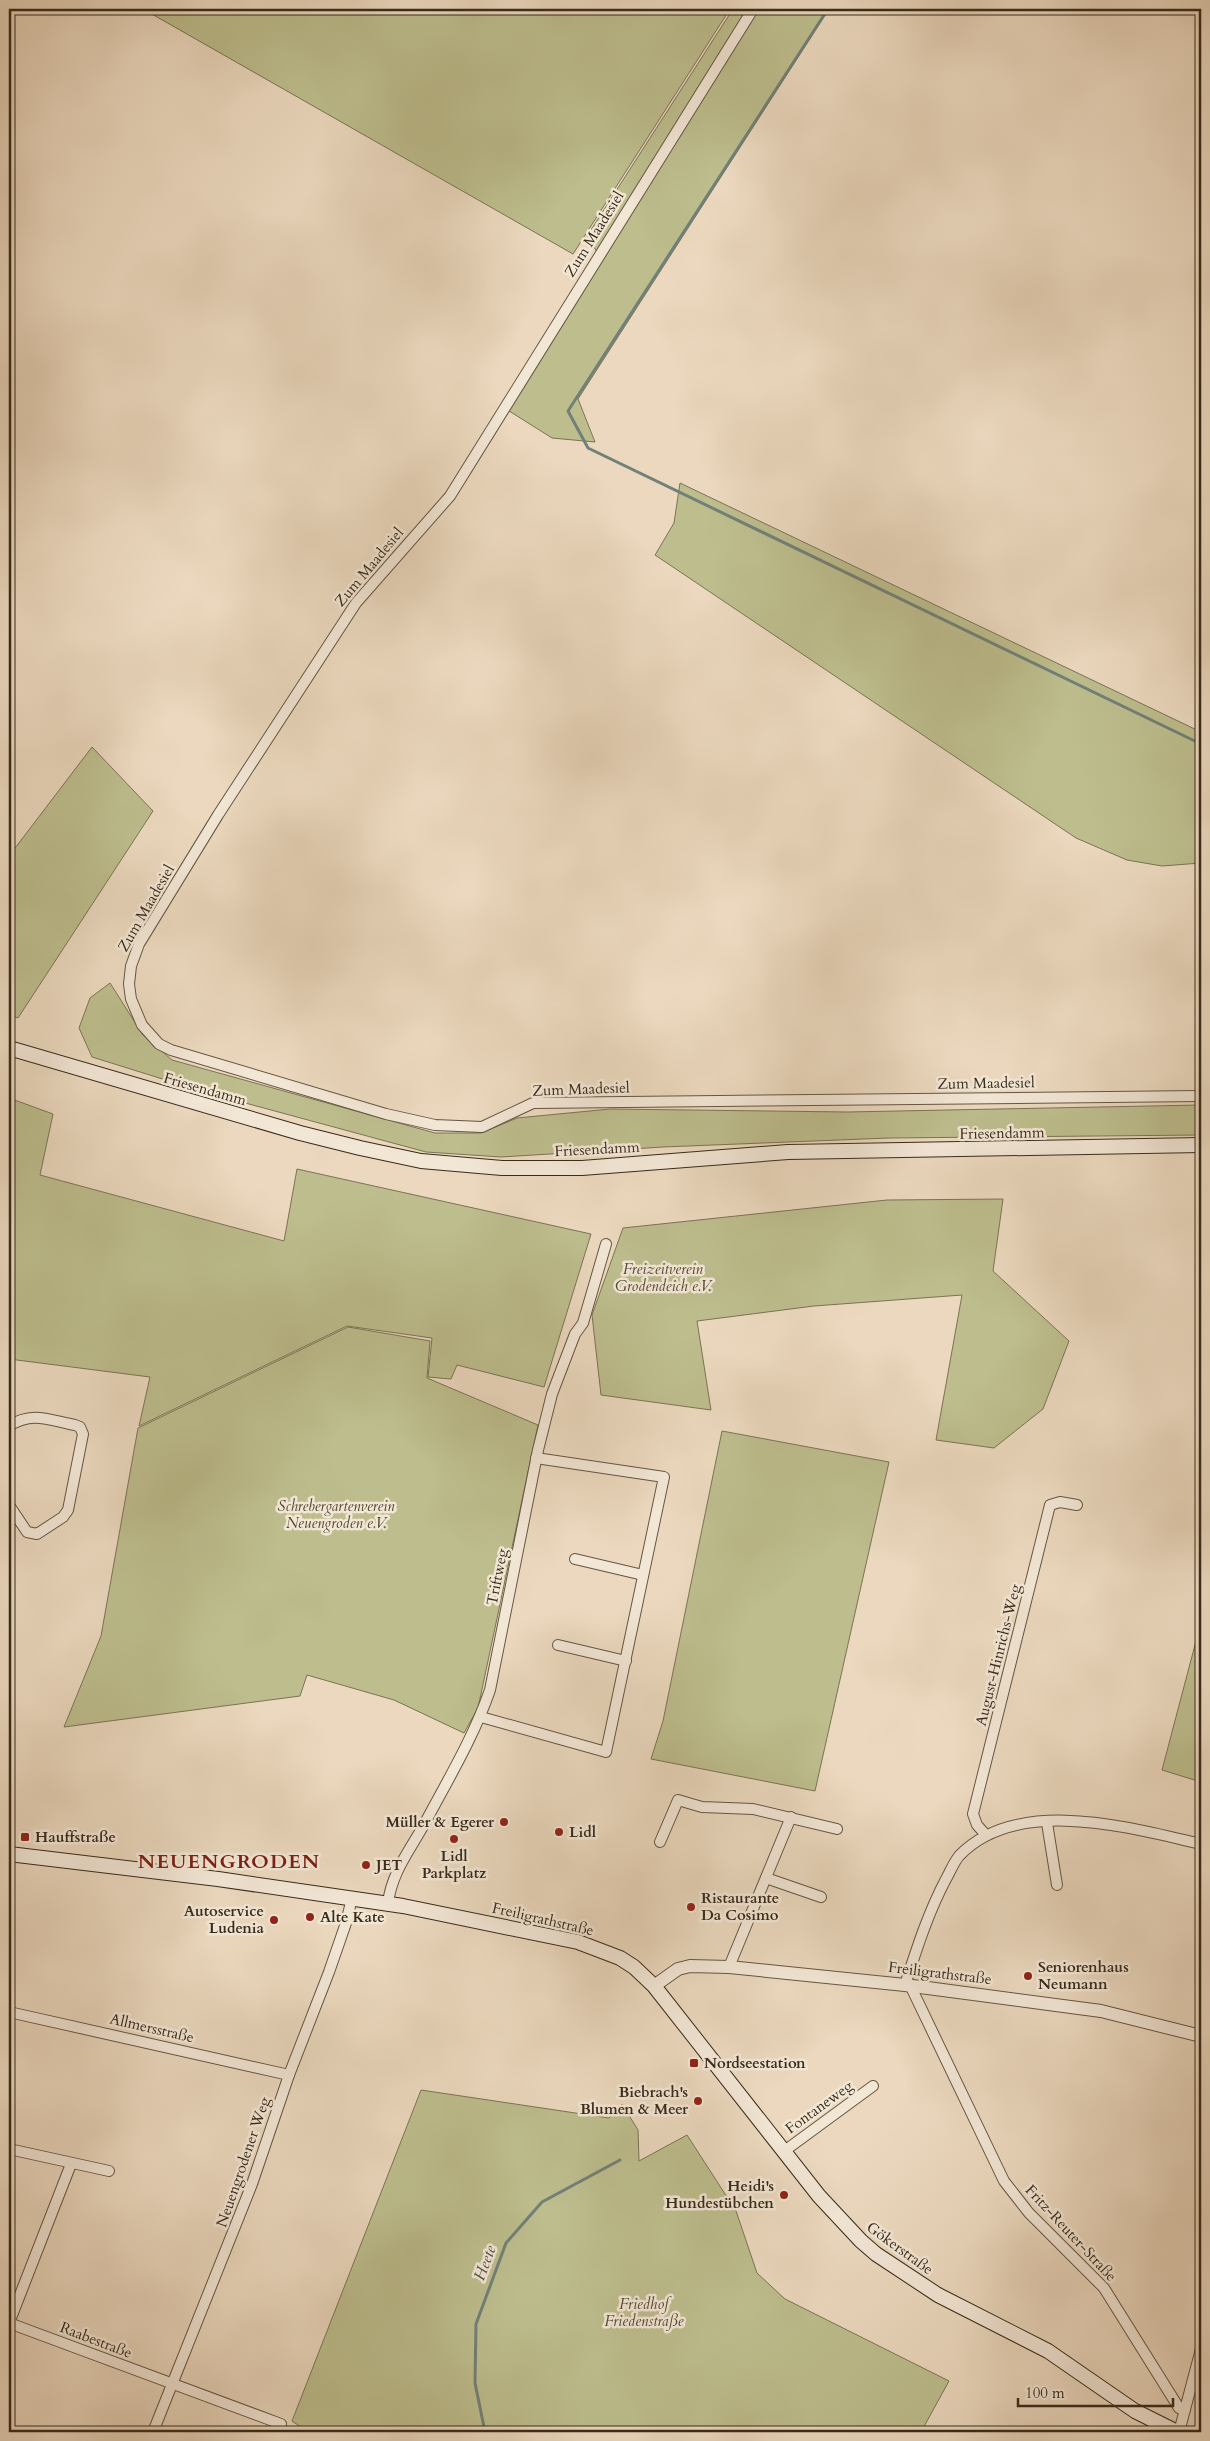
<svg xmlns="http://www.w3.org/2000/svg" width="1210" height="2441" viewBox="0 0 1210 2441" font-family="Cardo,serif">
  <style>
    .green { fill: #bdbd8d; stroke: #7a7454 }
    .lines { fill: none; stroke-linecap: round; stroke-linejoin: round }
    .stream { stroke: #728078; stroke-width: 3 }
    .minor-casing { stroke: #655643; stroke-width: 12 }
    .tertiary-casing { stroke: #655643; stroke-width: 14 }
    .secondary-casing { stroke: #382b1a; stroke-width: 16 }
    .minor { stroke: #f2e6d5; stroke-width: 10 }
    .tertiary { stroke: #f2e6d5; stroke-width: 12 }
    .secondary { stroke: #f2e6d5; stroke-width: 14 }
    .poi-dot { fill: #8f2418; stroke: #f2e6d5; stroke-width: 2 }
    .labels { text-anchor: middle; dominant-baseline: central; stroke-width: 5; stroke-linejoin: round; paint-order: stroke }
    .street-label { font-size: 15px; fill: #382b1a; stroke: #f2e6d5 }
    .park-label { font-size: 15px; font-style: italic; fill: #534831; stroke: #f2e6d5 }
    .poi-label { font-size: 15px; font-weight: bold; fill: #382b1a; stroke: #f2e6d5; text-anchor: start }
    .water-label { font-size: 16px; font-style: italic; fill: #504e41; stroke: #f2e6d5 }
    .district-label { font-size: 20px; font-weight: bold; letter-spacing: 1px; fill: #7a1f14; stroke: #f2e6d5 }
  </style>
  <rect width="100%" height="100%" fill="#ebd8be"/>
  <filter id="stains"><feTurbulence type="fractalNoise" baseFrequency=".004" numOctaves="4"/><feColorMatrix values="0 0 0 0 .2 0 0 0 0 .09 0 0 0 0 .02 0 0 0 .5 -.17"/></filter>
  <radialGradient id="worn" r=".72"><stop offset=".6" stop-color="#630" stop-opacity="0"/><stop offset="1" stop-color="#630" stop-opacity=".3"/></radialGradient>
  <g class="green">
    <polygon points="143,9 730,9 573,254"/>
    <polygon points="733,9 829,9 578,399 595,442 552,438 506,409 602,260 587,236"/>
    <polygon points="680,483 1201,732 1201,863 1162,866 1127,860 1076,838 655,555 674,523"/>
    <polygon points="92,747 153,811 18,1018 9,1014 9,856"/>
    <polygon points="110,983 143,1035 172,1060 435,1133 481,1133 517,1118 610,1109 847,1112 1201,1105 1201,1135 889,1138 663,1147 501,1157 426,1152 201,1091 92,1057 79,1028 90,998"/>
    <polygon points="9,1098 53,1114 40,1175 284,1241 297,1169 591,1234 544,1387 457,1365 451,1379 428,1377 432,1338 347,1326 139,1426 150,1377 9,1359"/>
    <polygon points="1003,1199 993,1271 1069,1341 1043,1409 994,1448 936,1440 962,1295 814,1306 697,1321 711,1410 601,1395 592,1315 623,1228 887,1200"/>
    <polygon points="348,1327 430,1341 427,1378 538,1425 478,1708 464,1733 394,1700 307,1675 300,1696 64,1727 101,1636 138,1428"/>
    <polygon points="722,1431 889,1462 815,1791 651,1759 663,1721"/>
    <polygon points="1201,1622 1201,1782 1162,1770"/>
    <polygon points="421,2090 609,2118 622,2104 638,2130 639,2161 687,2135 736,2211 757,2273 785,2299 949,2381 921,2432 308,2432 292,2421"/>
  </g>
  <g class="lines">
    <g class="stream">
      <polyline points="828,9 568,411 588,448 1201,744"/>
      <polyline points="485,2432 475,2383 476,2324 506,2243 542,2202 620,2160"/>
    </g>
    <defs>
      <g id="minor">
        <polyline points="753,9 450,496 356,603 218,815 139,944 131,966 129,984 131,999 142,1025 159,1044 171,1050 386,1114 435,1125 482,1127 533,1103 1201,1096"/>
        <path d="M9 1426C32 1411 49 1420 75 1425L80 1427 83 1434 68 1510 63 1517 37 1534 27 1532 9 1505"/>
        <polyline points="575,1559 643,1575"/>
        <polyline points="558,1645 626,1661"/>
        <polyline points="481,1717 606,1752 664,1477 536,1458"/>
        <polyline points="1047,1823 1057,1885"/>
        <polyline points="986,1835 977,1825 973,1814 1050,1505 1060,1502 1077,1505"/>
        <polyline points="660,1842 678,1800 702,1807 753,1809 837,1829"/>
        <polyline points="766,1878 821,1897"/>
        <path d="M388 1903C392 1871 411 1849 426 1821 449 1778 474 1736 490 1690L538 1450 552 1394 575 1334 583 1323 606 1244"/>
        <polyline points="729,1967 791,1817"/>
        <path d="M905 1985C917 1948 928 1913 946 1879 950 1872 954 1862 959 1856 1017 1795 1131 1828 1201 1844"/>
        <polyline points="910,1985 1004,2181 1029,2213 1104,2288 1179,2408 1185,2410"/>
        <polyline points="9,2012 289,2075"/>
        <polyline points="9,2149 109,2171"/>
        <polyline points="783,2152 873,2086"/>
        <polyline points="9,2323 281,2424"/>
        <polyline points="9,2323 71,2164"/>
        <polyline points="153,2432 252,2184 289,2075 329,1972 346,1923 352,1898"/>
        <polyline points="1179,2432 1201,2349"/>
      </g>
      <polyline id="tertiary" points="654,1986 678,1969 690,1966 729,1967 905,1985 1101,2011 1201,2036"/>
      <g id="secondary">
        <polyline points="9,1048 300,1133 360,1148 421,1161 502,1168 582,1168 788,1152 1201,1145"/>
        <polyline points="9,1854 218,1879 403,1906 578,1942 620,1958 634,1967 654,1986 819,2196 861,2241 876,2254 938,2295 1048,2351 1135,2411 1177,2432"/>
      </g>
    </defs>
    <use href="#minor" class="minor-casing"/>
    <use href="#tertiary" class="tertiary-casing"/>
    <use href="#secondary" class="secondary-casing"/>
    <use href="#minor" class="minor"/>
    <use href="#tertiary" class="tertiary"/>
    <use href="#secondary" class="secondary"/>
  </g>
  <g class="poi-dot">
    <circle cx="504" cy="1822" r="5"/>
    <circle cx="559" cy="1832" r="5"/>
    <rect x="20" y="1832" width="10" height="10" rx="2.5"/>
    <circle cx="454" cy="1839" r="5"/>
    <circle cx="366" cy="1865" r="5"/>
    <circle cx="691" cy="1907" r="5"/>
    <circle cx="310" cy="1917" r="5"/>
    <circle cx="274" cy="1920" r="5"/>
    <circle cx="1028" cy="1976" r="5"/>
    <rect x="689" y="2058" width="10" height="10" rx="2.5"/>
    <circle cx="698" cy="2101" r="5"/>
    <circle cx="784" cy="2195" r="5"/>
  </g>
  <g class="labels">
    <g class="street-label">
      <text transform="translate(594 234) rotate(-58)">Zum Maadesiel</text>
      <text transform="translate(369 567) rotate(-50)">Zum Maadesiel</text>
      <text transform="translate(146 908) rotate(-60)">Zum Maadesiel</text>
      <text transform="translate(986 1083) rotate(-1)">Zum Maadesiel</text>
      <text transform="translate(205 1089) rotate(16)">Friesendamm</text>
      <text transform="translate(581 1089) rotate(-2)">Zum Maadesiel</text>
      <text transform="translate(1002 1133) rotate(-1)">Friesendamm</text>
      <text transform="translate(597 1149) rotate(-3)">Friesendamm</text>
      <text transform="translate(497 1577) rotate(-79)">Triftweg</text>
      <text transform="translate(998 1655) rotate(-76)">August-Hinrichs-Weg</text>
      <text transform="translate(543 1919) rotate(13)">Freiligrathstraße</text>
      <text transform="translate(940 1973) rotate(7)">Freiligrathstraße</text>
      <text transform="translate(152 2028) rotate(13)">Allmersstraße</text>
      <text transform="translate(819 2107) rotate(-36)">Fontaneweg</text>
      <text transform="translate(243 2162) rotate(-71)">Neuengrodener Weg</text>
      <text transform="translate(1071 2233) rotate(47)">Fritz-Reuter-Straße</text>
      <text transform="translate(900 2248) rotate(36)">Gökerstraße</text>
      <text transform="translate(96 2340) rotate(21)">Raabestraße</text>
    </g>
    <g class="park-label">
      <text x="663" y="1269">Freizeitverein<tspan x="663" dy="17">Grodendeich e.V.</tspan></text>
      <text x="336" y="1506">Schrebergartenverein<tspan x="336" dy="17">Neuengroden e.V.</tspan></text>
      <text x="644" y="2304">Friedhof<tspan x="644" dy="17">Friedenstraße</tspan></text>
    </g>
    <g class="poi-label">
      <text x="494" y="1822" text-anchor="end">Müller &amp; Egerer</text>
      <text x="569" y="1832">Lidl</text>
      <text x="35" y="1837">Hauffstraße</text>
      <text x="454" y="1856" text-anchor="middle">Lidl<tspan x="454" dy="17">Parkplatz</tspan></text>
      <text x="376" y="1865">JET</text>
      <text x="701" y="1898">Ristaurante<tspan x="701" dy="17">Da Cosimo</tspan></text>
      <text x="264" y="1911" text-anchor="end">Autoservice<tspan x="264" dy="17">Ludenia</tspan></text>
      <text x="320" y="1917">Alte Kate</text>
      <text x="1038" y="1967">Seniorenhaus<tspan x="1038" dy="17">Neumann</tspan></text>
      <text x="704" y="2063">Nordseestation</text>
      <text x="688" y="2092" text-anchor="end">Biebrach's<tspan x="688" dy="17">Blumen &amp; Meer</tspan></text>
      <text x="774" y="2186" text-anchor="end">Heidi's<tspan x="774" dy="17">Hundestübchen</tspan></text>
    </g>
    <g class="water-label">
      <text transform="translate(485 2263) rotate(-70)">Heete</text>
    </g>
    <g class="district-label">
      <text x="229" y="1861">NEUENGRODEN</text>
    </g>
  </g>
  <rect width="1210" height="2441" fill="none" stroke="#ebd8be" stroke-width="30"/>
  <rect x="10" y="10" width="1190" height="2421" fill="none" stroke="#382b1a" stroke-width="2.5"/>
  <rect x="15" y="15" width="1180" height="2411" fill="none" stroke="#382b1a"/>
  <path d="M1018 2398v8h155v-8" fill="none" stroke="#382b1a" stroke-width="2.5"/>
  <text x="1025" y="2398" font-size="15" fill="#382b1a" stroke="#f2e6d5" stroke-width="4" paint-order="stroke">100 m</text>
  <rect width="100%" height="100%" filter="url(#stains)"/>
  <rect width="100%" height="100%" fill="url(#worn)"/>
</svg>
